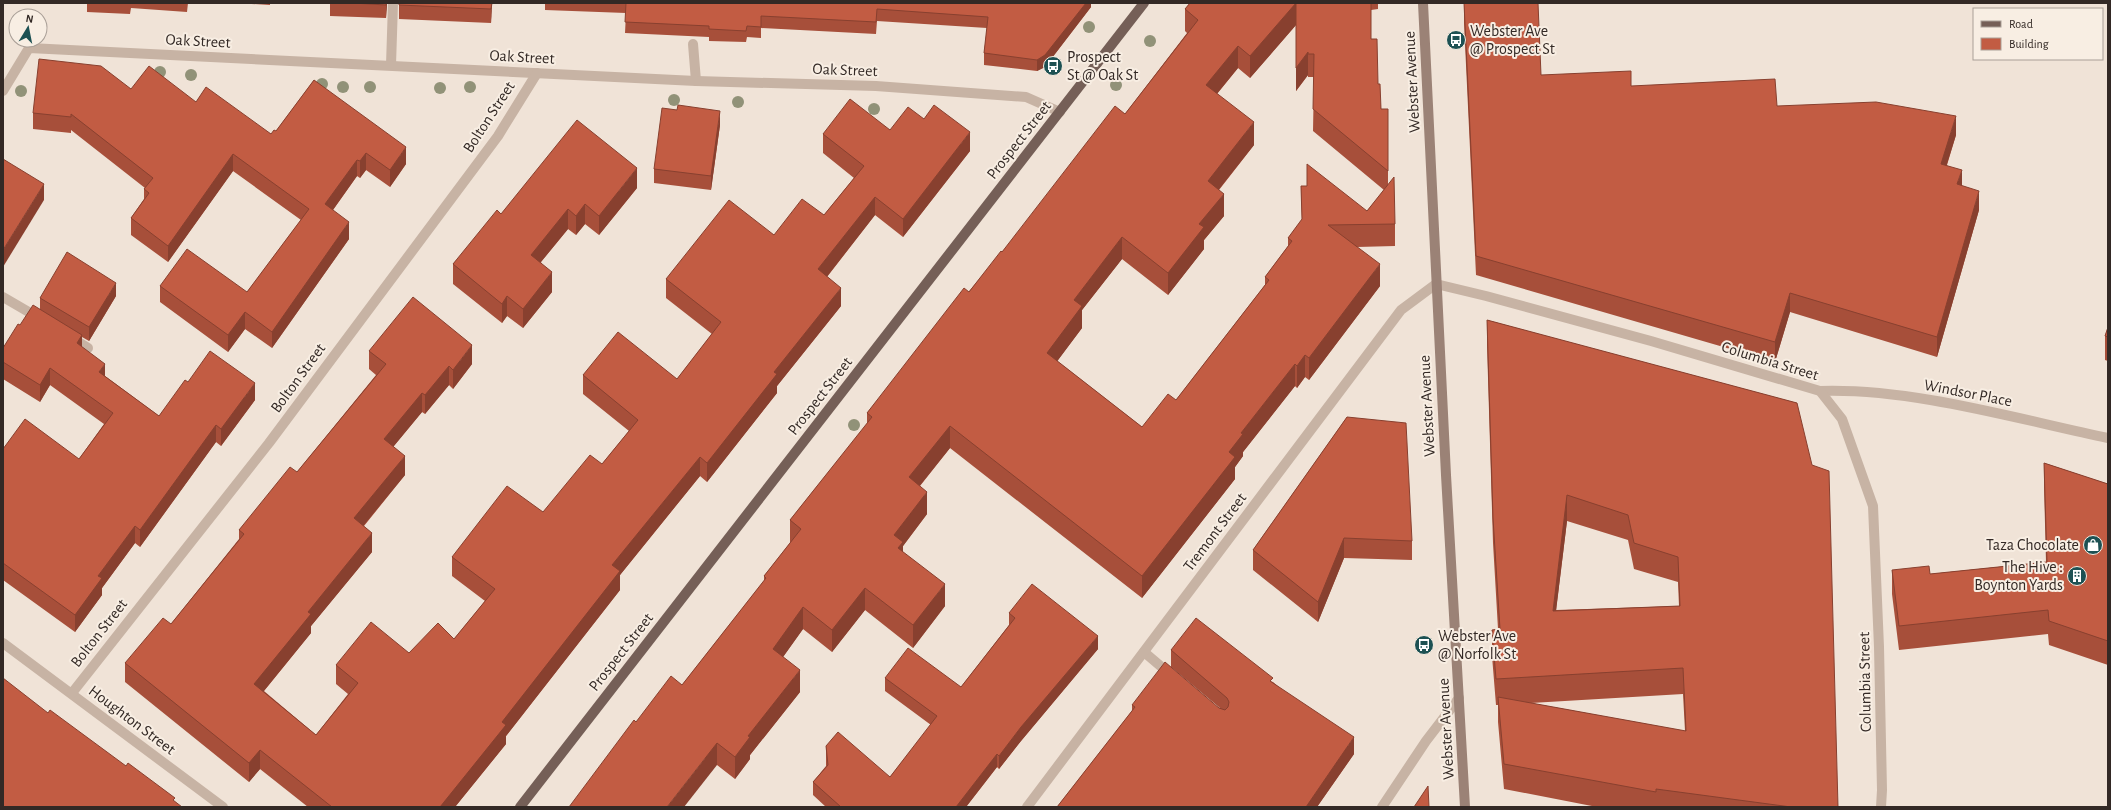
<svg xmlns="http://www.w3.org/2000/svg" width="2111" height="810" viewBox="0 0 2111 810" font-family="'Alegreya Sans',sans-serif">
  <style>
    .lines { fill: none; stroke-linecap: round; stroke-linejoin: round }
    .lane { stroke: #c7b3a4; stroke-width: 10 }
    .street { stroke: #c7b3a4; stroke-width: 10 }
    .secondary { stroke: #9b8276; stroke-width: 10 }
    .primary { stroke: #755f57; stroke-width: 10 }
    .tree { fill: #919278 }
    .wall { fill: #a74f3a; fill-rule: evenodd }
    .shaded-wall { fill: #88402f }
    .building { fill: #c25c43; stroke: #88402f; fill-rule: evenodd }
    .labels { text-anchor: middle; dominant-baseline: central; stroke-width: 4; stroke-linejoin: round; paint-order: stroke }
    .poi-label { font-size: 16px; fill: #332925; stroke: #f8eee3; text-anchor: start }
    .street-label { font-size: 16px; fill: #332925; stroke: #f8eee3 }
  </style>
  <rect width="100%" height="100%" fill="#f0e3d7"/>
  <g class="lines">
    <polyline class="lane" points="693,44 696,81"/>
    <g class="street">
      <polyline points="391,65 393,3"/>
      <polyline points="3,91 29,48 696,81 876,86 1026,97 1060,112"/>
      <polyline points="3,297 39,318"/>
      <polyline points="72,338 88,348"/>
      <path d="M1820 391C1913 388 2017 419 2108 438"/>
      <polyline points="3,643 223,807"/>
      <polyline points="1144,652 1171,675"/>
      <polyline points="72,693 269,443 498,136 537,73"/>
      <polyline points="1027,807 1401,310 1436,284 1486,296 1651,341 1820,391 1842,419 1873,506 1879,647 1882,790 1881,807"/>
      <polyline points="1382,807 1426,741 1459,698"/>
    </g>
    <polyline class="secondary" points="1423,3 1446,475 1465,807"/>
    <polyline class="primary" points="520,807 1144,3"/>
  </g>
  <g class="tree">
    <circle cx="1089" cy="27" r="6"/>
    <circle cx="1150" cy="41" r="6"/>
    <circle cx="160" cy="72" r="6"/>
    <circle cx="191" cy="75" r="6"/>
    <circle cx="322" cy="84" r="6"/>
    <circle cx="1116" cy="85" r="6"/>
    <circle cx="343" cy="87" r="6"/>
    <circle cx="370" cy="87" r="6"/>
    <circle cx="470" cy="87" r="6"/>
    <circle cx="440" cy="88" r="6"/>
    <circle cx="21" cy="91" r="6"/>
    <circle cx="674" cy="100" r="6"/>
    <circle cx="738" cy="102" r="6"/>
    <circle cx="874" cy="109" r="6"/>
    <circle cx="854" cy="425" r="6"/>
  </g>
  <g class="wall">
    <polygon points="87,3 188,3 187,12 131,8 130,14 87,12"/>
    <polygon points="234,3 270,3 270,5"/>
    <polygon points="330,3 387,3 386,18 330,16"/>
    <polygon points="399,3 492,3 491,23 399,19"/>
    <polygon points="545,3 1091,3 1091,7 1045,67 1037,71 984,65 984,53 987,28 877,21 876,34 761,28 761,38 747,37 746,42 709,41 709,37 625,33 626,13 545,10"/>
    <path d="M1190 3H1378V9L1371 10V39L1381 109H1388V185L1395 224V246L1357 247 1380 286 1309 380 1305 377 1297 388 1295 386 1243 452V456L1235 467V479L1142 598 950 448 920 486 927 514 903 546V552L945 606 913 648 865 610 832 652 803 629 783 657 800 692 750 755V759L735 779 717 765 636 722 682 685 764 581V576L790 543V520L867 424V413L1002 252 1125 114 1187 33 1185 31V9ZM1296 25V91L1308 75V77H1314L1313 131 1384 190 1367 211 1301 186 1302 220 1288 238V246L1265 277V285L1176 400 1142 427 1057 361 1082 328V310L1122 259 1168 295 1204 249V240L1224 216 1219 190 1254 145 1217 94 1238 68 1250 78Z"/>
    <polygon points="1464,3 1541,75 1631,86 1777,106 1956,135 1947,165 1979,210 1937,357 1790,312 1775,362 1476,275 1464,23"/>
    <polygon points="314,80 406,164 390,187 366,170 360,178 357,176 333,210 349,239 272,348 245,329 228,352 160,302 160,286 247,292 301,220 233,171 168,262 131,235 131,218 144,199 144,189 145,188 71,130 71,133 33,129 33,113 131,89 196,102 271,134 276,131"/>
    <polygon points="924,119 970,151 903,237 875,215 827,277 841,306 777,386 777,393 707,482 700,476 620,575 620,590 506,736 506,744 455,807 308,807 260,769 249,782 125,682 125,663 171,624 239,539 239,530 297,472 376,375 369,369 369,351 472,364 453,389 449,385 425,414 422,412 393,447 405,475 364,526 372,552 311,626 311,633 264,691 316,735 348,694 336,684 336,665 409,653 454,639 485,601 452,576 452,557 543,512 602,464 629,431 583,394 583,375 677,379 712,334 666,298 666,279 774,235 824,215 854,178 823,153 823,134 890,130"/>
    <polygon points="720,125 711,190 654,183 654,169"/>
    <polygon points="637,188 599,235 585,224 576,235 568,229 541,262 552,292 523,328 507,316 502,323 453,284 453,264 501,214"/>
    <polygon points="116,296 89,341 82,337 82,347 105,376 159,416 188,382 255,400 221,446 216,442 140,547 135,543 102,588 102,595 75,632 3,580 3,449 79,459 104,424 50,385 40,402 3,379 3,348 20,325 40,309 40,298"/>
    <path d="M1487 320 1797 403 1838 807H1597L1504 789 1498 722V705H1496L1492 656V630L1498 629 1493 543 1487 345ZM1567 521 1628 540 1634 569 1678 582 1679 606 1556 610ZM1683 694 1685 731 1531 703Z"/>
    <polygon points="2108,327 2108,361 2105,360 2105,336"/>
    <polygon points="1347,417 1412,541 1412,560 1344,558 1318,622 1253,570 1253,550"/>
    <polygon points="2044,463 2108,484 2108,665 2049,645 2048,634 1899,650 1892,594 1892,570 1930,574 2046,562 2044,486"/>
    <polygon points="1009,613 1098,649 1021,741 999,769 997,767 966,807 826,807 813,795 813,782 826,766 826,746 890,777 931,725 885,691 885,678 961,687 1009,625"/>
    <polygon points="1171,650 1273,682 1354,754 1317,807 1057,807 1132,711 1132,705 1220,708 1171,667"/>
  </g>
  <g class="shaded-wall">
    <polygon points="386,3 387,3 386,18"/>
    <polygon points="492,3 491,23 491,9"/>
    <polygon points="1086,3 1091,3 1091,7 1045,67 1037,71 1037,60"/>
    <polygon points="1296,3 1296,25 1250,78 1250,56"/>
    <polygon points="1238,46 1238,68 1206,107 1206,85"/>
    <polygon points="1308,52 1308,75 1296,91 1296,68"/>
    <polygon points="720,111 720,125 711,190 711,176"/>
    <polygon points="1956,116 1956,135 1941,183 1941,164"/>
    <polygon points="1254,122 1254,145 1208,203 1208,181"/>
    <polygon points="970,132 970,151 903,237 903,219"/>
    <polygon points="406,147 406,164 390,187 390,170"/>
    <polygon points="366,153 366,170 360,178 360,161"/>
    <polygon points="233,154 233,171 168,262 168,246"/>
    <polygon points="357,160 357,176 325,221 325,204"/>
    <polygon points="637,168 637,188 599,235 599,216"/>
    <polygon points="1962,170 1962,189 1957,184"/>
    <polygon points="44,184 44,200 3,267 3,250"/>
    <polygon points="1979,191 1979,210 1937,357 1937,337"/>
    <polygon points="1224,194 1224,216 1204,240 1204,249 1168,295 1168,273 1199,224"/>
    <polygon points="875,197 875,215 818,288 818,269"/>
    <polygon points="585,204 585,224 576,235 576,216"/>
    <polygon points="568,209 568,229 531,274 531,255"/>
    <polygon points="349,222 349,239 272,348 272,332"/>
    <polygon points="1122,237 1122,259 1082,310 1082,328 1047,375 1047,353 1074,300"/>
    <polygon points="1380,264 1380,286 1309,380 1309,358"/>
    <polygon points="552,272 552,292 523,328 523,309"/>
    <polygon points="116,283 116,296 89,341 89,327"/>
    <polygon points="841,288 841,306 777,386 777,393 707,482 707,463 774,372"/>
    <polygon points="1790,293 1790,312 1775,362 1775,342"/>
    <polygon points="507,296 507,316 502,323 502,304"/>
    <polygon points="245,312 245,329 228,352 228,335"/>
    <polygon points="82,335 82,352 77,343"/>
    <polygon points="472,345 472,364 453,389 453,370"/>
    <polygon points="1305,355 1305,377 1297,388 1297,366"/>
    <polygon points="105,364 105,381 99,372"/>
    <polygon points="1295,364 1295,386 1243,452 1243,456 1235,467 1235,479 1142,598 1142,576 1229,452 1241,433"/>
    <polygon points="449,366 449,385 425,414 425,395"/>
    <polygon points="50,368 50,385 40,402 40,385"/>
    <polygon points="255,383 255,400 221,446 221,429"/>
    <polygon points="422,393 422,412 384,458 384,439"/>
    <polygon points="216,425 216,442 140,547 140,530"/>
    <polygon points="950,426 950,448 909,499 909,477"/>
    <polygon points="405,456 405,475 354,537 354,518"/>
    <polygon points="700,457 700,476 620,575 620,590 506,736 506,744 455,807 440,807 612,565"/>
    <polygon points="927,492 927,514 903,546 903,564 894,535"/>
    <polygon points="1567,495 1567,521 1553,636 1553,611"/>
    <polygon points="135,526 135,543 102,588 102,595 75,632 75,615 98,576"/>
    <polygon points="372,533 372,552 311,626 311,633 254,703 254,684 308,612"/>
    <polygon points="1344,538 1344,558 1318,622 1318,602"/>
    <polygon points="945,584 945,606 913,648 913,625"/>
    <polygon points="865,588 865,610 832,652 832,630"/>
    <polygon points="803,607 803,629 773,671 773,649"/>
    <polygon points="1098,636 1098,649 1021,741 999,769 999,756 1021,727"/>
    <polygon points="800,670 800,692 750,755 750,759 735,779 735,757 748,736"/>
    <polygon points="1354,737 1354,754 1317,807 1306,807"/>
    <polygon points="717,743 717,765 684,807 667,807"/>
    <polygon points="260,750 260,769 249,782 249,763"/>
    <polygon points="997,754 997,767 966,807 956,807"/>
  </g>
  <g class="building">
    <polygon points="353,3 386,3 386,5"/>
    <polygon points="399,3 492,3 491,9 399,5"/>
    <polygon points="626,3 1086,3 1045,55 1037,60 984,53 988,17 877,9 876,22 761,16 761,27 747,26 746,31 709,29 709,26 625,22"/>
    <polygon points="1190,3 1296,3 1250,56 1238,46 1206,85 1254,122 1208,181 1224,194 1199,224 1204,227 1168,273 1122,237 1074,300 1082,306 1047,353 1142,427 1168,394 1176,400 1269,280 1265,277 1292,241 1288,238 1302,219 1301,186 1307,186 1307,164 1367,211 1394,177 1395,224 1328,225 1380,264 1309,358 1305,355 1297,366 1295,364 1241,433 1243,434 1229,452 1235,457 1142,576 950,426 909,477 927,492 894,535 903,542 898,548 945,584 913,625 865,588 832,630 803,607 773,649 800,670 748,736 750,737 735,757 717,743 667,807 569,807 634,720 636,722 671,676 682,685 766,578 764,576 801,529 790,520 872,417 867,413 964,288 969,292 1001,251 1002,252 1115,106 1125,114 1198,20 1185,9"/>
    <polygon points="1296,3 1371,3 1371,39 1377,39 1378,84 1380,84 1381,109 1388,109 1388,171 1313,109 1314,54 1308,54 1308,52 1296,68"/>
    <polygon points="1464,3 1538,3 1541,75 1631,71 1631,86 1775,79 1777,106 1876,102 1956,116 1941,164 1962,170 1957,184 1979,191 1937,337 1790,293 1775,342 1476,256"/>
    <polygon points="39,59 101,66 131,89 149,66 196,102 206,87 271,134 274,130 276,131 314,80 406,147 390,170 366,153 360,161 357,160 325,204 349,222 272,332 245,312 228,335 160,286 187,249 247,292 309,209 233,154 168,246 131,218 149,193 144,189 153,178 71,114 71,117 33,113"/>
    <polygon points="850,99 890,130 908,107 924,119 934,105 970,132 903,219 875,197 818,269 841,288 774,372 777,374 707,463 700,457 612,565 620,571 502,722 506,725 440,807 332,807 260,750 249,763 125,663 163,618 171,624 244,534 239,530 290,467 297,472 386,364 369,351 413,297 472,345 453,370 449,366 425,395 422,393 384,439 405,456 354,518 372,533 308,612 311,614 254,684 316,735 358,683 336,665 371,622 409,653 438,623 454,639 495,589 452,557 507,486 543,512 590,455 602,464 638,420 583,375 618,332 677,379 721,322 666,279 729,200 774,235 802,199 824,215 864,166 823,134"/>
    <polygon points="678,105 720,111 711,176 654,169 662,108 677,110"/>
    <polygon points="577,120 637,168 599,216 585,204 576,216 568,209 531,255 552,272 523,309 507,296 502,304 453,264 497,210 501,214"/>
    <polygon points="3,159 44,184 3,250"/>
    <polygon points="67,252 116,283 89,327 40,298"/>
    <polygon points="33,305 82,335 77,343 105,364 99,372 159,416 185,380 188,382 210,351 255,383 221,429 216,425 140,530 135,526 98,576 102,578 75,615 3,563 3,449 25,419 79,459 113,413 50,368 40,385 3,362 3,348 18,324 20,325"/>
    <path d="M1487 320 1797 403 1812 465 1829 471 1838 807H1791L1656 789V792L1504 764 1498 697 1686 731 1683 668 1496 679 1492 630 1500 629 1493 518ZM1567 495 1628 515 1634 543 1678 557 1680 606 1553 611Z"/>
    <polygon points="2108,327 2108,337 2105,336"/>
    <polygon points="1347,417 1406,423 1412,541 1344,538 1318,602 1253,550"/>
    <polygon points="2044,463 2108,484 2108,641 2049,621 2048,610 1899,626 1892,570 1929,566 1930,574 2047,562"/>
    <polygon points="1032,584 1098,636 1021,727 999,756 997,754 956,807 841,807 813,782 828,765 826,746 838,732 890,777 937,716 885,678 908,648 961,687 1015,618 1009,613"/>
    <polygon points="1196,618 1273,678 1270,681 1354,737 1306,807 1057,807 1135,707 1132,705 1165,662 1219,708 1225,710 1228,707 1229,702 1227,698 1171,650"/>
    <polygon points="3,678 48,713 50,710 126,766 128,763 175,798 173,800 182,807 3,807"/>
    <polygon points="1428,786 1429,807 1414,807"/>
  </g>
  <defs>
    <symbol id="bus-disc" viewBox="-11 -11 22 22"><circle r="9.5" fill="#1d5153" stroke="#f8eee3"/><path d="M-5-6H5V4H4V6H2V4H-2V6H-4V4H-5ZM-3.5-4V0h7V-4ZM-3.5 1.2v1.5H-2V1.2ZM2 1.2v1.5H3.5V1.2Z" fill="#fff"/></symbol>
    <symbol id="shop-disc" viewBox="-11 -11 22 22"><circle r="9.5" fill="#1d5153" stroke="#f8eee3"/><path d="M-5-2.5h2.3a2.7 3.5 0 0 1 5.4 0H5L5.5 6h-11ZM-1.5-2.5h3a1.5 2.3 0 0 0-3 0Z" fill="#fff"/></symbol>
    <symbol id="building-disc" viewBox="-11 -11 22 22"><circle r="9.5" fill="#1d5153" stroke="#f8eee3"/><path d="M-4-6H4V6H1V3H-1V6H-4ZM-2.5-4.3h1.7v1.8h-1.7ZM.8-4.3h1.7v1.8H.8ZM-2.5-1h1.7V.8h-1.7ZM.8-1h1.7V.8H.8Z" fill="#fff"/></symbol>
  </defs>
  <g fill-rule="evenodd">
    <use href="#bus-disc" x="1445" y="29" width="22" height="22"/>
    <use href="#bus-disc" x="1042" y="55" width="22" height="22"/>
    <use href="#shop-disc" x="2082" y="534" width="22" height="22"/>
    <use href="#building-disc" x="2066" y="565" width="22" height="22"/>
    <use href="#bus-disc" x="1413" y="634" width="22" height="22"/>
  </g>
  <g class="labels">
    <g class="poi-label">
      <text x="1470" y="31">Webster Ave<tspan x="1470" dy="18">@ Prospect St</tspan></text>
      <text x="1067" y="57">Prospect<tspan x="1067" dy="18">St @ Oak St</tspan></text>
      <text x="2079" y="545" text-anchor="end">Taza Chocolate</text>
      <text x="2063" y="567" text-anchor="end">The Hive :<tspan x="2063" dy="18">Boynton Yards</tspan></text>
      <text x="1438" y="636">Webster Ave<tspan x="1438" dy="18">@ Norfolk St</tspan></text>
    </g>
    <g class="street-label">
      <text transform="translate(198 41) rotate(3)">Oak Street</text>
      <text transform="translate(522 57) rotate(3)">Oak Street</text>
      <text transform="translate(845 70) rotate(2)">Oak Street</text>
      <text transform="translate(1412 82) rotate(-93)">Webster Avenue</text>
      <text transform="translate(489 117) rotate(-57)">Bolton Street</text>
      <text transform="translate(1019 140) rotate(-52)">Prospect Street</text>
      <text transform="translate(1770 361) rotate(17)">Columbia Street</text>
      <text transform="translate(298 378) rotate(-54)">Bolton Street</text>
      <text transform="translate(1968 393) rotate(11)">Windsor Place</text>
      <text transform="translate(820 396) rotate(-52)">Prospect Street</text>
      <text transform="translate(1427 406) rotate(-93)">Webster Avenue</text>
      <text transform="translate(1215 532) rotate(-53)">Tremont Street</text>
      <text transform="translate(99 633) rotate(-52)">Bolton Street</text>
      <text transform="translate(621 652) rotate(-52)">Prospect Street</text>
      <text transform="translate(1865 682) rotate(-91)">Columbia Street</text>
      <text transform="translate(132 720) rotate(37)">Houghton Street</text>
      <text transform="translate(1446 729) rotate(-93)">Webster Avenue</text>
    </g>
  </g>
  <rect width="2111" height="810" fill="none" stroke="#332925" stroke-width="8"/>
  <rect x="1973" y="8" width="130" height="52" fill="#f8eee3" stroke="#a99f97"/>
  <rect x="1981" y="21" width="20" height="6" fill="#755f57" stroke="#a99f97"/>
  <text x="2009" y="28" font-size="12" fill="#332925">Road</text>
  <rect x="1981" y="38" width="20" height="12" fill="#c25c43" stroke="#a99f97"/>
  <text x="2009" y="48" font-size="12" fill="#332925">Building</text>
  <g transform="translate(28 28) rotate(10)"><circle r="19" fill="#f8eee3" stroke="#a99f97"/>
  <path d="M0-3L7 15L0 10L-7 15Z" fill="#1d5153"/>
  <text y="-6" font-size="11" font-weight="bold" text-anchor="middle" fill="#332925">N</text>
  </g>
</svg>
